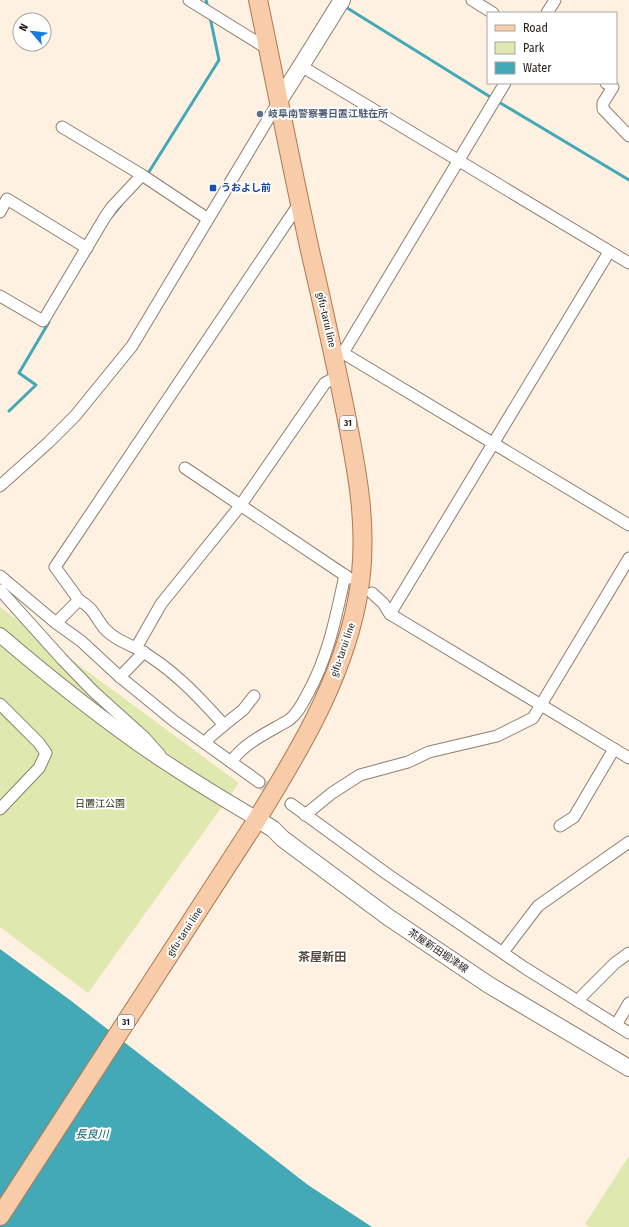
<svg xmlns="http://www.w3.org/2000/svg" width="629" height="1227" viewBox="0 0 629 1227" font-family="'Fira Sans Condensed','Noto Sans JP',sans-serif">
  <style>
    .green { fill: #dfe8ae }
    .water { fill: #43a9b7 }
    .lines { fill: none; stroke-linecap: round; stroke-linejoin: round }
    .stream { stroke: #43a9b7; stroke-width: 3 }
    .minor-tunnel { stroke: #ded1c3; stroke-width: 11; stroke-dasharray: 11 5.5; stroke-linecap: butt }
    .minor-casing { stroke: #8b7f70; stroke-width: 13 }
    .tertiary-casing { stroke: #8b7f70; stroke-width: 16 }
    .secondary-casing { stroke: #8b7f70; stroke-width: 18 }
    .primary-casing { stroke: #ab7951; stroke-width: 20 }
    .minor { stroke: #fff; stroke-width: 11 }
    .tertiary { stroke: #fff; stroke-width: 14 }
    .secondary { stroke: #fff; stroke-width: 16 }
    .primary { stroke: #f8cca9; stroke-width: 18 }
    .service-dot { fill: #5c6f8a; stroke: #fff; stroke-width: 1.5 }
    .transit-dot { fill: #1a4fb4; stroke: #fff; stroke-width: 1.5 }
    .labels { text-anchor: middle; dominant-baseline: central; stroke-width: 4; stroke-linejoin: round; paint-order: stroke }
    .shield { fill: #fff; stroke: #65625d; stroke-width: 1 }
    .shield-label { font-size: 9px; font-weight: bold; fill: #231e18 }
    .service-label { font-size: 10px; font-weight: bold; fill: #4e5e75; stroke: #fff; text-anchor: start }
    .transit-label { font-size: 10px; font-weight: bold; fill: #164399; stroke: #fff; text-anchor: start }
    .street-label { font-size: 10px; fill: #231e18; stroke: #fff }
    .park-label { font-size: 10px; fill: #292d0d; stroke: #fff }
    .water-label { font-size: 11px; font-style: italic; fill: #07606a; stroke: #fff }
    .quarter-label { font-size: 12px; font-weight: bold; fill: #554a3d; stroke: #fff }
  </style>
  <rect width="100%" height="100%" fill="#fff1e1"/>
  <g class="green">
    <polygon points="0,607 239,783 88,993 0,927"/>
    <polygon points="629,1156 629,1227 590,1227 585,1224"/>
  </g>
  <polygon class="water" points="0,949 70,1000 308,1185 372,1227 0,1227"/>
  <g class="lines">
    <g class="stream">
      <polyline points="206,0 208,8"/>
      <polyline points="344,6 492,98"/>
      <polyline points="497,101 629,180"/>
      <polyline points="147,175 219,60 210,17"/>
      <polyline points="112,216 121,205"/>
      <polyline points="9,411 36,385 19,373 49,322"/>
    </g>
    <polyline class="minor-tunnel" points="259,782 291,804"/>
    <defs>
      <g id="minor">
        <polyline points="189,0 268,49"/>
        <polyline points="472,0 493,13"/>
        <polyline points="547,13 555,0"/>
        <polyline points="301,66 629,263"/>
        <polyline points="606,83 613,87 603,103 603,109 629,136"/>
        <polyline points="62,127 142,175 208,219"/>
        <polyline points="0,212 7,199 87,248"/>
        <polyline points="0,296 43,321 105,217 112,207 142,175"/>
        <polyline points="337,353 343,353 505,83"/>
        <polyline points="343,353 629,525"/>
        <polyline points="185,468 349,578"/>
        <polyline points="0,486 49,442 75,416 132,346 279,101"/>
        <polyline points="0,576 56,623 81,641 120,677 141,694 174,721 259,782"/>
        <polyline points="0,590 62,659 93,691 144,737 160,755"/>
        <polyline points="372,593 383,603 390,614 629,758"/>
        <polyline points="79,600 55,567 299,204"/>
        <polyline points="390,614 609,252"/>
        <path d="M56 623 79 600C94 609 94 615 104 628 113 638 125 643 136 648L161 604 240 506 325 383 338 376"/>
        <path d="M136 648C171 667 198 696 224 725L211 736 205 743"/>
        <polyline points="120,677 144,652"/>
        <polyline points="0,704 39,743 46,753 39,768 0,809"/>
        <polyline points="224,725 243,710 254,696"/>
        <path d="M231 762C245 742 269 732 289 720 298 713 302 704 307 695 328 658 336 617 345 575"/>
        <polyline points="291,804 387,874 525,968 629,1033"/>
        <polyline points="305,815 332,793 360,775 408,762 429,752 497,736 533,718 629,558"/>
        <polyline points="560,826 574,817 614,749"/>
        <polyline points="503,952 538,906 629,842"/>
        <polyline points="579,1002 582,996 615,963 629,953"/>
        <polyline points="616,1025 629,1003"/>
      </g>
      <path id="tertiary" d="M0 635C41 670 83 704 126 735 168 766 213 793 257 819"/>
      <g id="secondary">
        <polyline points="279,101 301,66 342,0"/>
        <polyline points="257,819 273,829 283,839 388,917 489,985 629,1068"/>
      </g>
      <path id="primary" d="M0 1216 251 829C295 758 341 684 357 601 371 531 356 464 342 395 332 348 322 302 311 255 292 170 276 85 258 0"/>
    </defs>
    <use href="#minor" class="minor-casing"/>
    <use href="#tertiary" class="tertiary-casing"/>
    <use href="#secondary" class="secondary-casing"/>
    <use href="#primary" class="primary-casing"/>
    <use href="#minor" class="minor"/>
    <use href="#tertiary" class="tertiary"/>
    <use href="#secondary" class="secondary"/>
    <use href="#primary" class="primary"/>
  </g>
  <circle class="service-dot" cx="260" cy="114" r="4"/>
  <rect class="transit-dot" x="209" y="184" width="8" height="8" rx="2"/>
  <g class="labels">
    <g class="shield">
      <rect x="340" y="416" width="16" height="14" rx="3"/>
      <rect x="118" y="1015" width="16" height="14" rx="3"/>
    </g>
    <g class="shield-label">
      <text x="348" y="423">31</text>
      <text x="126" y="1022">31</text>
    </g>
    <g class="service-label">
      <text x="268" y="114">岐阜南警察署日置江駐在所</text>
    </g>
    <g class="transit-label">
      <text x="221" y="188">うおよし前</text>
    </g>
    <g class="street-label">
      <text transform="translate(326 320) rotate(77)">gifu-tarui line</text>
      <text transform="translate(343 650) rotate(-71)">gifu-tarui line</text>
      <text transform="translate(185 932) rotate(-57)">gifu-tarui line</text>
      <text transform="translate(438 951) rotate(34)">茶屋新田堀津線</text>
    </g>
    <g class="park-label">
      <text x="100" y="804">日置江公園</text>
    </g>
    <g class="water-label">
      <text x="92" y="1134">長良川</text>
    </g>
    <g class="quarter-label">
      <text x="322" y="957">茶屋新田</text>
    </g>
  </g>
  <rect x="487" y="12" width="130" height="72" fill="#ffffff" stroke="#a7a5a3"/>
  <rect x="495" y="25" width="20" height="6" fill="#f8cca9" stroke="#a7a5a3"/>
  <text x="523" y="32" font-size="12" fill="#231e18">Road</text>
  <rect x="495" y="42" width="20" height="12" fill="#dfe8ae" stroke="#a7a5a3"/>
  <text x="523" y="52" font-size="12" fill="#231e18">Park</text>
  <rect x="495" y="62" width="20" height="12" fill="#43a9b7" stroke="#a7a5a3"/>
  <text x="523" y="72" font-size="12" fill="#231e18">Water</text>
  <g transform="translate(32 32) rotate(298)"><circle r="19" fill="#ffffff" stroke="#a7a5a3"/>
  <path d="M0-3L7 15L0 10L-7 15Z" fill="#187ae3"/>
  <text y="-6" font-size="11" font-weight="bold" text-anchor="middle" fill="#231e18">N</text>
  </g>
</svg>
